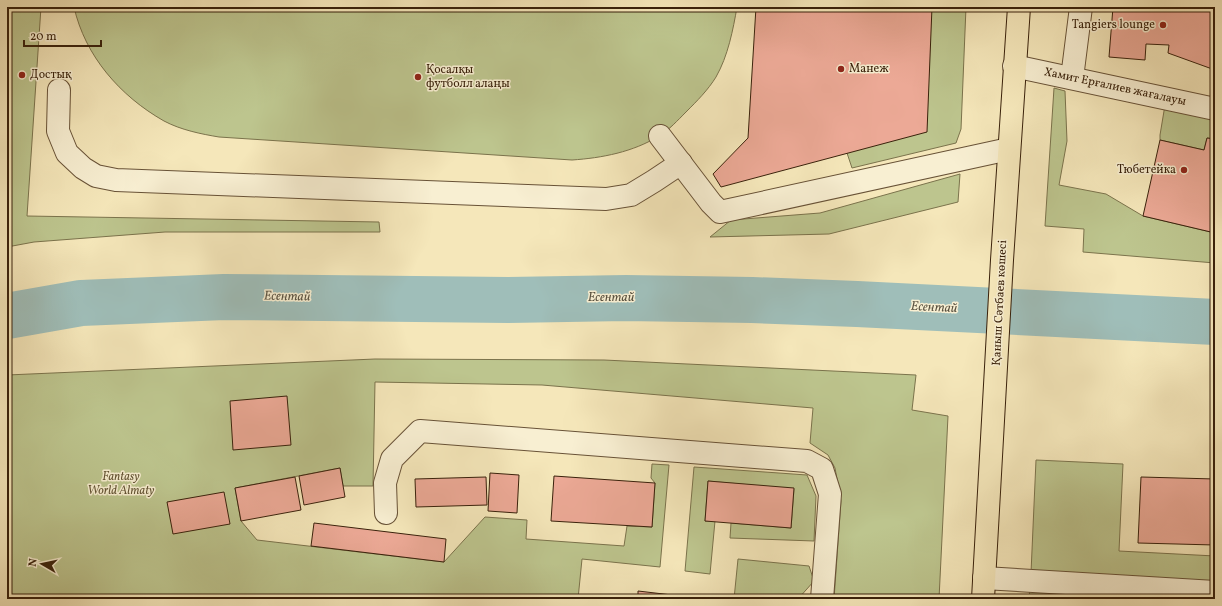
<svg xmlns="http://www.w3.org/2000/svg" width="1222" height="606" viewBox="0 0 1222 606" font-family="Vollkorn,serif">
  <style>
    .green { fill: #bdc58e; stroke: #7b734c }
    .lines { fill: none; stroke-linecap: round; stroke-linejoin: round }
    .river { stroke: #9fbeb9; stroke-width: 46 }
    .building { fill: #eca996; stroke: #39210b }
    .minor-casing { stroke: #685237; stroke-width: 24 }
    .major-casing { stroke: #39210b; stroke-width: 24 }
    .minor { stroke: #f8efd2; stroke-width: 22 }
    .major { stroke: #f5e7ba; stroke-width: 22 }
    .poi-dot { fill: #8f2418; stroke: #f8efd2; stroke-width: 1.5 }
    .labels { text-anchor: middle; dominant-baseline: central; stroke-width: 3; stroke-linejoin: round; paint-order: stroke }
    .poi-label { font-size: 12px; fill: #39210b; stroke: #f8efd2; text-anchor: start }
    .street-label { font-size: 12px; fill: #39210b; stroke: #f8efd2 }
    .park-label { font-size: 12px; font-style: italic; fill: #615232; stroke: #f8efd2 }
    .water-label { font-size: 13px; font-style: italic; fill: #58503f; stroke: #f8efd2 }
  </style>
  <rect width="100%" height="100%" fill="#f5e7ba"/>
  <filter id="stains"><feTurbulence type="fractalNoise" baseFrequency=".005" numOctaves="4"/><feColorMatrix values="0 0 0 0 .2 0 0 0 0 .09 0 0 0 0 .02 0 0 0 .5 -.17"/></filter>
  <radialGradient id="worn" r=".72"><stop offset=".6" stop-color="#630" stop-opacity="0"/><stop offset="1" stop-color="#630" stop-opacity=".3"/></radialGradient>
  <g class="green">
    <polygon points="7,7 41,7 27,216 379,222 380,232 165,232 34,242 7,247"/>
    <path d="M74 7H737C733 30 728 56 716 77 708 90 697 101 686 112 678 120 669 130 659 136 633 152 602 158 572 160L219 137C201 134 181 130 164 121 120 96 85 56 74 7Z"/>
    <polygon points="932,7 966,7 961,129 956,143 852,168 847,153"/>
    <polygon points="1054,88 1065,91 1067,141 1059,185 1106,194 1143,216 1215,233 1215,263 1083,252 1084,229 1045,226"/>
    <polygon points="1165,105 1215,117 1215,139 1207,138 1204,150 1160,140 1160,135"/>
    <polygon points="960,174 958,202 829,234 710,237 731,220 820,213"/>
    <polygon points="375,359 604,360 916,375 912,410 948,416 939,599 834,599 841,501 835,468 828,455 810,443 813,408 542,385 375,382 373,486 343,486 340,468 235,488 241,521 257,540 444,562 485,517 527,520 526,539 624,546 627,526 652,527 655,483 651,478 652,464 669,465 660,567 582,559 578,599 7,599 7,375"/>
    <polygon points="1036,460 1123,464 1119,551 1215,556 1215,583 1031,573"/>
    <polygon points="694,467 807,475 816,496 814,541 730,538 731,523 791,528 794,489 708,481 705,521 715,521 710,574 685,571"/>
    <polygon points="738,559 809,566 814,581 798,599 734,599"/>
    <polygon points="1030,587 1130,594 1130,599 1029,599"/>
  </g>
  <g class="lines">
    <polyline class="river" points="7,316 81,303 224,297 508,300 626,298 752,300 857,304 1215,322"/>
  </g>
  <g class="building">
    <polygon points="756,7 932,7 927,132 721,187 713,174 748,138"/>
    <polygon points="1113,7 1215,7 1215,70 1168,53 1169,45 1146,44 1145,60 1109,57"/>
    <polygon points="1207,138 1215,139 1215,233 1143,216 1160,140 1204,150"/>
    <polygon points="287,396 291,445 233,450 230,401"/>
    <polygon points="340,468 345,497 304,505 299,476"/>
    <polygon points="490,473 519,475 517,513 488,511"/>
    <polygon points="554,476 655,483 652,527 551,521"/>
    <polygon points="295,477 301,510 241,521 235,488"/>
    <polygon points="486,477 487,505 416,507 415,479"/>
    <polygon points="1141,477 1215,479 1215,545 1138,543"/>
    <polygon points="708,481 794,488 791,528 705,521"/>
    <polygon points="224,492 230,524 173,534 167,502"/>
    <polygon points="314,523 446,539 444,562 311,546"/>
    <polygon points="638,591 689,597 689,599 638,599"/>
  </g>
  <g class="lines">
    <defs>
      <g id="minor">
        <polyline points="1014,66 1215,109"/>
        <polyline points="1072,78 1081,7"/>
        <polyline points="59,90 58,131 67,153 83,168 96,176 116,180 606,199 631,195 654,181 681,163"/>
        <polyline points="660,136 711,203 720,212 1009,149"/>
        <polyline points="386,513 385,483 392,459 420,431 807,461 822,469 830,494 822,599"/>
        <polyline points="984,578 1215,592"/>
      </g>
      <polyline id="major" points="983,599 1002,260 1019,7"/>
    </defs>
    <use href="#minor" class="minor-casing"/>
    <use href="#major" class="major-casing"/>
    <use href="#minor" class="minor"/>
    <use href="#major" class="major"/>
  </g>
  <g class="poi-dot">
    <circle cx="1163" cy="25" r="4"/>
    <circle cx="841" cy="69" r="4"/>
    <circle cx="22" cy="75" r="4"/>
    <circle cx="418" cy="77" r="4"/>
    <circle cx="1184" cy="170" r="4"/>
  </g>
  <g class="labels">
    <g class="poi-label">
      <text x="1155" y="25" text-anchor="end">Tangiers lounge</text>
      <text x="849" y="69">Манеж</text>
      <text x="426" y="70">Қосалқы<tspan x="426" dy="14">футболл алаңы</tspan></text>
      <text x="30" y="75">Достық</text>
      <text x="1176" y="170" text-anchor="end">Тюбетейка</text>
    </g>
    <g class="street-label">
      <text transform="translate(1115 87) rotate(12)">Хамит Ерғалиев жағалауы</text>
      <text transform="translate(1000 303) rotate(-87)">Қаныш Сәтбаев көшесі</text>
    </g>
    <g class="park-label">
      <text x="121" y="477">Fantasy<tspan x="121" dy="14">World Almaty</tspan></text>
    </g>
    <g class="water-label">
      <text transform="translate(287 297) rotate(1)">Есентай</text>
      <text x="611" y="298">Есентай</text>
      <text transform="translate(934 308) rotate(3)">Есентай</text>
    </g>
  </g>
  <rect width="1222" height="606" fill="none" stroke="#f5e7ba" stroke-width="24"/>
  <rect x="8" y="8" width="1206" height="590" fill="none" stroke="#39210b" stroke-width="2"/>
  <rect x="12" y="12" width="1198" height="582" fill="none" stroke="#39210b"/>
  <g transform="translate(42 564) rotate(279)" stroke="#f8efd2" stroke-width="3" paint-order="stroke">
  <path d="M0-3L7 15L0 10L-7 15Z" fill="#39210b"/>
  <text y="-6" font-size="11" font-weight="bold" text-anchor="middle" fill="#39210b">N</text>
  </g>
  <path d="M24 40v6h77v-6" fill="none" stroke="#39210b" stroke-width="2"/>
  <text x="30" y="40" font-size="12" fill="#39210b" stroke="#f8efd2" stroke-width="3" paint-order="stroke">20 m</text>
  <rect width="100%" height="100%" filter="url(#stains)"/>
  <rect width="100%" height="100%" fill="url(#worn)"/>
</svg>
